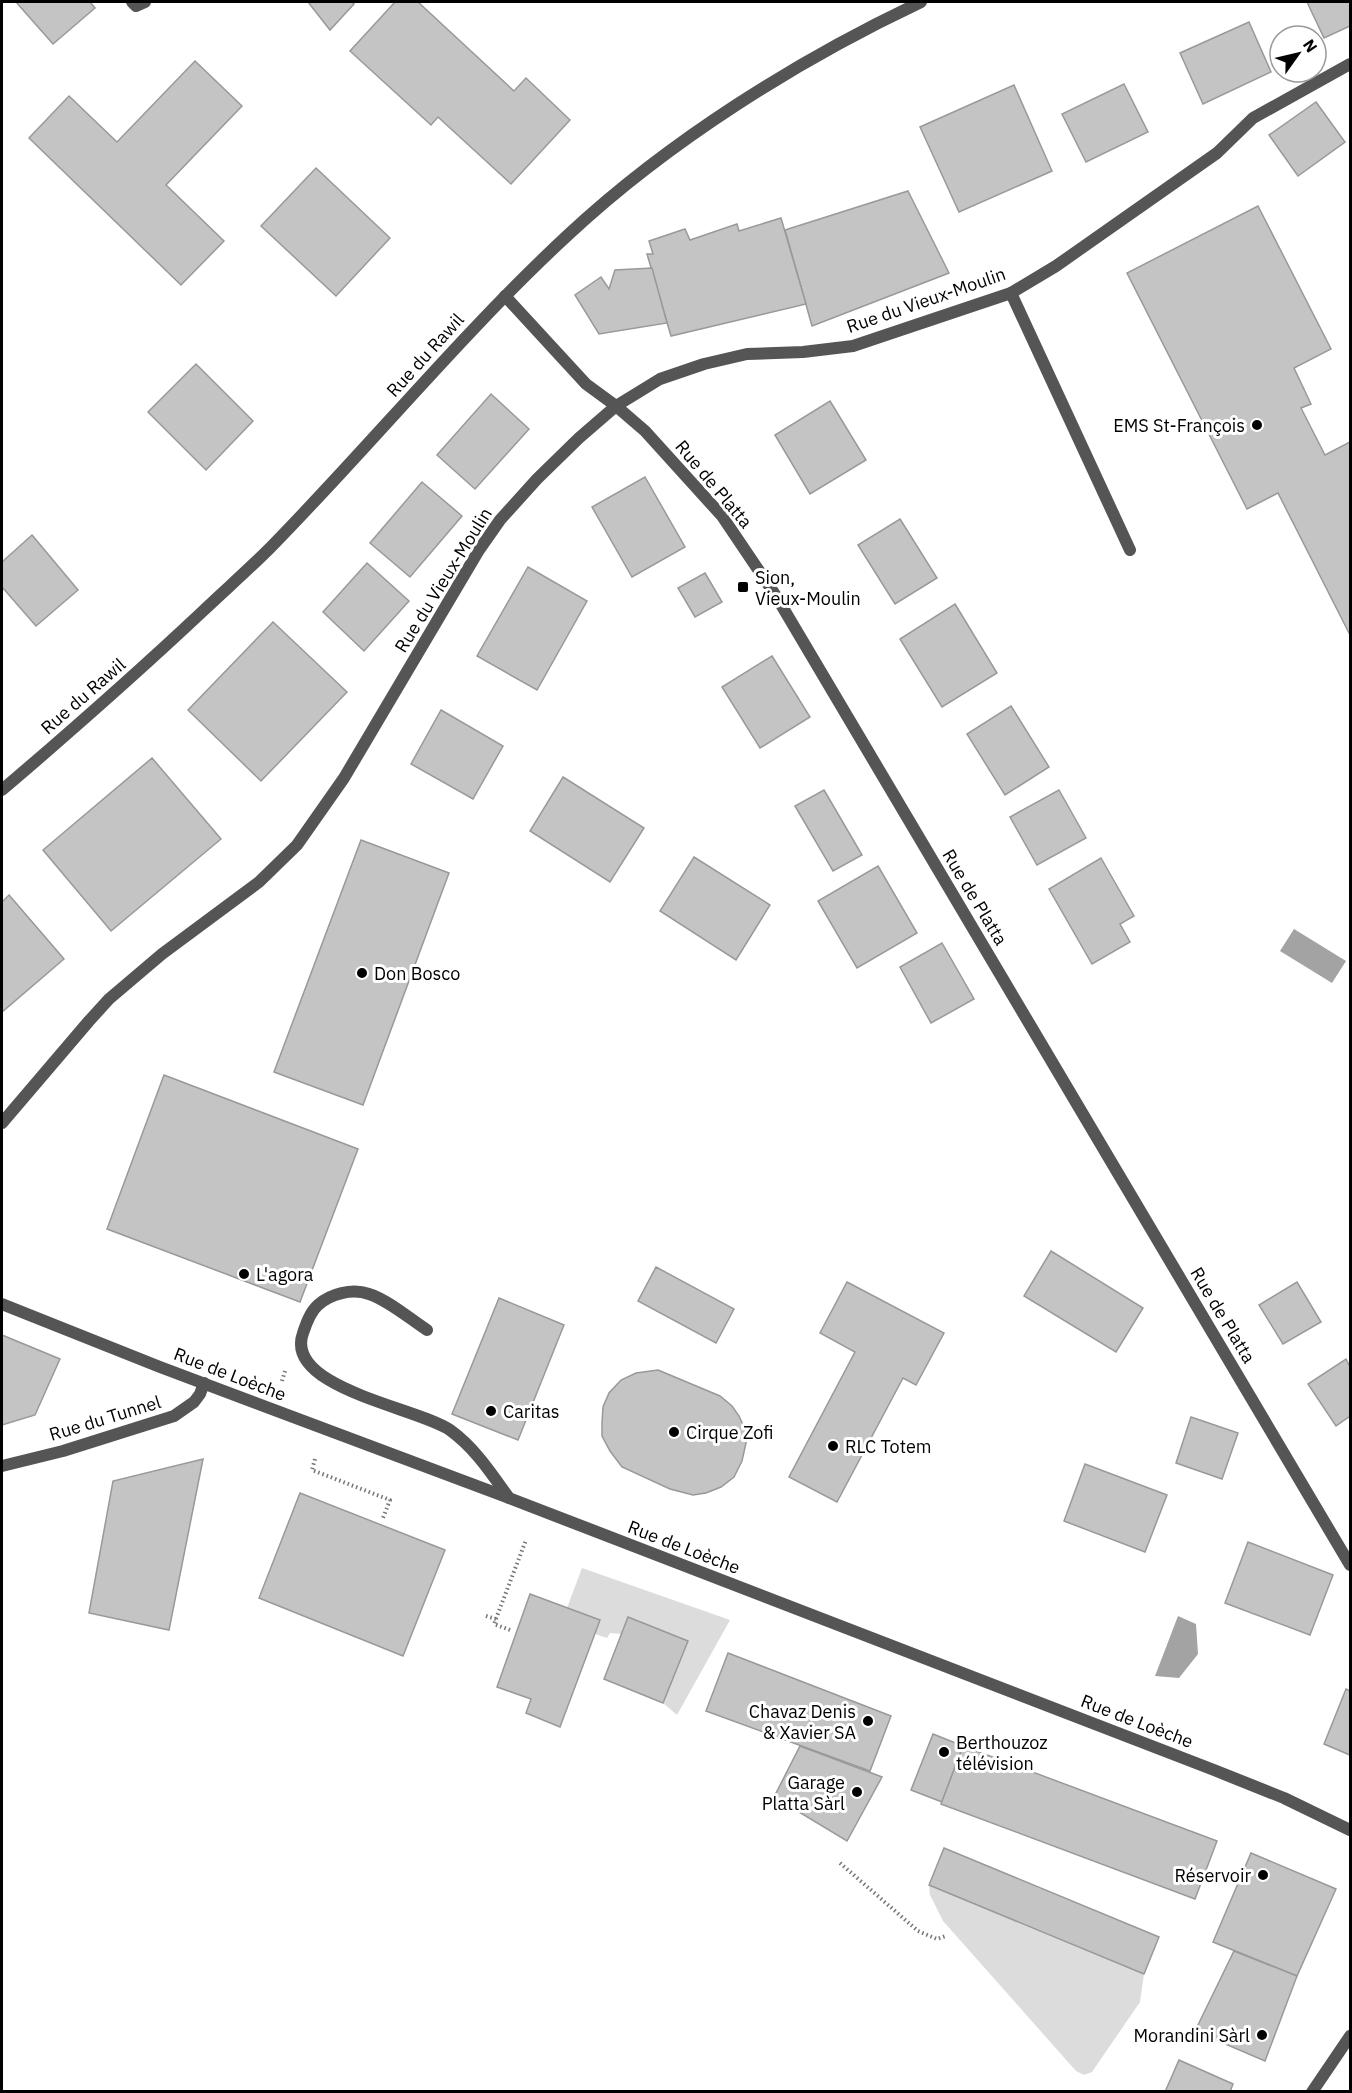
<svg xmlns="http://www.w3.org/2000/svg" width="1352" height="2093" viewBox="0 0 1352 2093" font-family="'IBM Plex Sans',sans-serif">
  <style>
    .green { fill: #dcdcdc }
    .water { fill: #a3a3a3 }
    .building { fill: #c4c4c4; stroke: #999; stroke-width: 1.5 }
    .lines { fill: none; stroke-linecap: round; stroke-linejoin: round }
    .path { stroke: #777; stroke-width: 4; stroke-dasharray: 1.5 3; stroke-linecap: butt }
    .service { stroke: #555; stroke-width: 12 }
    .minor { stroke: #555; stroke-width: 12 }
    .tertiary { stroke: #555; stroke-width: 12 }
    .poi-dot { fill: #000; stroke: #fff; stroke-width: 2 }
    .labels { text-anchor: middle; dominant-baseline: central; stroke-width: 6; stroke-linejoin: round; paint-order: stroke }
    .street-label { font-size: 18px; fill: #000; stroke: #fff }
    .poi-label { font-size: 18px; fill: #000; stroke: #fff; text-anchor: start }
  </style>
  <rect width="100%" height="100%" fill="#fff"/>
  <g class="green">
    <polygon points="582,1568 730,1620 677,1715 663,1703 687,1641 628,1617 621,1634 610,1633 607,1638 595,1634 567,1608"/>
    <polygon points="944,1848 1159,1937 1144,1974 1140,2002 1092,2072 1084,2075 1076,2071 943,1921 930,1895 929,1885"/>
  </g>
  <g class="water">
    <polygon points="1294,929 1346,961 1332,983 1280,951"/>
    <polygon points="1178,1616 1196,1624 1198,1654 1179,1678 1155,1676"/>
  </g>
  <g class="building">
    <polygon points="16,2 90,2 95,8 53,44"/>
    <polygon points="308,2 352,2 354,4 330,30"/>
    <polygon points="395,2 418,2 514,91 526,78 570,120 511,184 438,117 431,125 350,51"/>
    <polygon points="1307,2 1350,2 1350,26 1324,38"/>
    <polygon points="1249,22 1271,72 1203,104 1180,53"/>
    <polygon points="195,61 242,106 166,185 224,241 181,285 29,138 69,96 117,142"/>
    <polygon points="1124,84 1148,132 1086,162 1062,114"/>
    <polygon points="1014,85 1052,171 959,212 920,127"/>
    <polygon points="1316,102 1345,142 1298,176 1269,135"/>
    <polygon points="316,168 390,238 336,296 261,226"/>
    <polygon points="908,191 949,273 812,326 785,230"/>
    <polygon points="1258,206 1331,349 1294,368 1311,404 1301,408 1325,455 1350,442 1350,635 1278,493 1247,509 1127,273"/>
    <polygon points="781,218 806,304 671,336 647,254 653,254 649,241 685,229 690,240 737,224 739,231"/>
    <polygon points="652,268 667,323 599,334 575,295 601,277 609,289 615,270"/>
    <polygon points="196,364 253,421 206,470 148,412"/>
    <polygon points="491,394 529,429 475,489 437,455"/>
    <polygon points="830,401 866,460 810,494 775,435"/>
    <polygon points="645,477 685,547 632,577 592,507"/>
    <polygon points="422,482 462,516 410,577 370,543"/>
    <polygon points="900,519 937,578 895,604 858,545"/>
    <polygon points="32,535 78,590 36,626 2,587 2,562"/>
    <polygon points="367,563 409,601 364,651 323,612"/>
    <polygon points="528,567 587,601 537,690 477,656"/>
    <polygon points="705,573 722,602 695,617 678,588"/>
    <polygon points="955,604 997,673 942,707 900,639"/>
    <polygon points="273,622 347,692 261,781 188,710"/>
    <polygon points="772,656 810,717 760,748 722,687"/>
    <polygon points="1011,706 1049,767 1005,795 967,734"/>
    <polygon points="441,710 503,746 473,799 411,764"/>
    <polygon points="152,758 221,839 111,931 43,850"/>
    <polygon points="563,777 644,828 610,882 530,831"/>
    <polygon points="824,790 862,855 833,871 795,806"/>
    <polygon points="1059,790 1086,838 1037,865 1010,817"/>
    <polygon points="361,840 449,873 363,1105 274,1072"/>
    <polygon points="694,857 770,905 736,960 660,911"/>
    <polygon points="1101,858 1134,916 1120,924 1130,942 1092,964 1049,889"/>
    <polygon points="878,866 917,933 857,968 818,901"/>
    <polygon points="9,895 64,959 2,1012 2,902"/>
    <polygon points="942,943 974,999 931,1023 900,967"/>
    <polygon points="164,1075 358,1149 300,1302 107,1229"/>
    <polygon points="1051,1251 1143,1308 1116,1352 1024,1296"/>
    <polygon points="656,1267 734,1309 716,1343 638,1301"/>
    <polygon points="847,1282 944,1333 916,1385 903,1378 837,1502 789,1477 855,1352 820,1333"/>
    <polygon points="1297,1282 1321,1322 1283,1344 1259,1305"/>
    <polygon points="499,1298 564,1325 518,1440 452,1414"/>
    <polygon points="2,1335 60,1359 35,1415 2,1425"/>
    <polygon points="1346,1359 1350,1367 1350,1416 1336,1426 1308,1384"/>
    <polygon points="658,1370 720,1396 732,1406 739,1416 744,1427 746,1443 742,1461 734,1477 721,1487 706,1493 693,1495 670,1489 622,1467 610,1451 602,1436 602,1423 603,1407 609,1393 621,1380 636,1373"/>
    <polygon points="1191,1417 1238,1433 1222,1479 1176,1463"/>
    <polygon points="203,1459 169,1630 89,1613 113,1481"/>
    <polygon points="1085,1464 1167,1495 1145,1552 1064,1521"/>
    <polygon points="300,1493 445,1550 403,1656 259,1598"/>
    <polygon points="1248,1542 1333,1575 1310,1635 1225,1603"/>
    <polygon points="530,1594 600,1620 560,1727 526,1713 531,1699 497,1687"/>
    <polygon points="628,1617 688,1641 663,1703 604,1679"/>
    <polygon points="728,1653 891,1716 870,1771 706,1711"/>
    <polygon points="1346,1689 1350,1691 1350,1755 1324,1744"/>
    <polygon points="933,1734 963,1746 942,1802 911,1790"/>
    <polygon points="800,1746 882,1777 847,1841 774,1797"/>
    <polygon points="963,1746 1217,1841 1195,1899 941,1804"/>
    <polygon points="944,1848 1159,1937 1144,1974 929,1885"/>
    <polygon points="1251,1853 1336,1889 1297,1976 1213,1942"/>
    <polygon points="1234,1951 1297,1976 1265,2061 1195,2031"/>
    <polygon points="1179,2060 1233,2084 1230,2092 1165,2092"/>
  </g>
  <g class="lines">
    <g class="path">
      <polyline points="282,1381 285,1371"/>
      <polyline points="315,1459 312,1470 390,1500 383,1518"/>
      <polyline points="486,1616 496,1619"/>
      <polyline points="510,1630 494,1624 526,1540"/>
      <polyline points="840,1863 918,1931 937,1939 946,1936"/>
    </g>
    <g class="service">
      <polyline points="1011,293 1130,550"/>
      <path d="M427 1330C410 1319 388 1300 369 1294 352 1288 330 1294 318 1305 310 1312 306 1324 303 1333 283 1388 419 1408 450 1430 475 1448 491 1473 509 1498"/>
    </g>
    <g class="minor">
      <polyline points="132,2 136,6 145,2"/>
      <polyline points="505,296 586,384 616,406 645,431 722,516 776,596 1350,1565"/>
      <polyline points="2,1123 89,1021 109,999 162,954 259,882 297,845 344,778 479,550 500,520 537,479 579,438 616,406 660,379 704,364 747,354 803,352 853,346 1011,293 1056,266 1217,153 1253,118 1350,64"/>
      <polyline points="2,1466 63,1451 174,1416 194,1402 200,1394 204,1383"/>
      <polyline points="1312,2092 1350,2036"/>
    </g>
    <g class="tertiary">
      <path d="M2 790C70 732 137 673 203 611 225 590 248 570 270 548 371 445 463 332 569 234 669 141 798 60 921 2"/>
      <polyline points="2,1304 160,1367 509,1498 1214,1770 1284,1798 1350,1830"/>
    </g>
  </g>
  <g class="poi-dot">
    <circle cx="1257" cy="425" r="6"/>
    <rect x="737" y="581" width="12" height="12" rx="3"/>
    <circle cx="362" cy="973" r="6"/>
    <circle cx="244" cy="1274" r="6"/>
    <circle cx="491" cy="1411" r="6"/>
    <circle cx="674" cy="1432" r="6"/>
    <circle cx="833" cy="1446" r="6"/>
    <circle cx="868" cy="1721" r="6"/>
    <circle cx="944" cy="1752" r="6"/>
    <circle cx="857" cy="1792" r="6"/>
    <circle cx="1263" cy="1875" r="6"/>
    <circle cx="1262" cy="2035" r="6"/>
  </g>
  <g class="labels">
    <g class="street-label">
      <text transform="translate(926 300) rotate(-19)">Rue du Vieux-Moulin</text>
      <text transform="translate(425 355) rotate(-48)">Rue du Rawil</text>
      <text transform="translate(714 484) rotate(50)">Rue de Platta</text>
      <text transform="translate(443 580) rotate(-58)">Rue du Vieux-Moulin</text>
      <text transform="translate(83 696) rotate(-41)">Rue du Rawil</text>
      <text transform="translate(975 897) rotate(59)">Rue de Platta</text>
      <text transform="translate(1223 1315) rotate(59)">Rue de Platta</text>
      <text transform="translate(230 1374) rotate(21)">Rue de Loèche</text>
      <text transform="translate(105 1418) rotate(-17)">Rue du Tunnel</text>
      <text transform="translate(684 1547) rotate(21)">Rue de Loèche</text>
      <text transform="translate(1137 1721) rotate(21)">Rue de Loèche</text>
    </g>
    <g class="poi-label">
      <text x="1245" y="425" text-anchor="end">EMS St-François</text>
      <text x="755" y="577">Sion,<tspan x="755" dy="21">Vieux-Moulin</tspan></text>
      <text x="374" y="973">Don Bosco</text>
      <text x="256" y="1274">L'agora</text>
      <text x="503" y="1411">Caritas</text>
      <text x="686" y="1432">Cirque Zofi</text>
      <text x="845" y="1446">RLC Totem</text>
      <text x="856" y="1711" text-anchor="end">Chavaz Denis<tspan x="856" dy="21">&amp; Xavier SA</tspan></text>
      <text x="956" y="1742">Berthouzoz<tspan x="956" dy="21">télévision</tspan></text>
      <text x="845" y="1782" text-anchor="end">Garage<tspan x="845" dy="21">Platta Sàrl</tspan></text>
      <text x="1251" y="1875" text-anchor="end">Réservoir</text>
      <text x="1250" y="2035" text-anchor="end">Morandini Sàrl</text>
    </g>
  </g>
  <rect width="1352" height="2093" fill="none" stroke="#000000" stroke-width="6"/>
  <g transform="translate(1298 54) rotate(56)"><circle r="28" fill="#ffffff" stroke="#999999" stroke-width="1.5"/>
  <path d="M0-4.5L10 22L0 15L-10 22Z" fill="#000000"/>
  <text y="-9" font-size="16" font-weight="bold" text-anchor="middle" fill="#000000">N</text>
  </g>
</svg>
